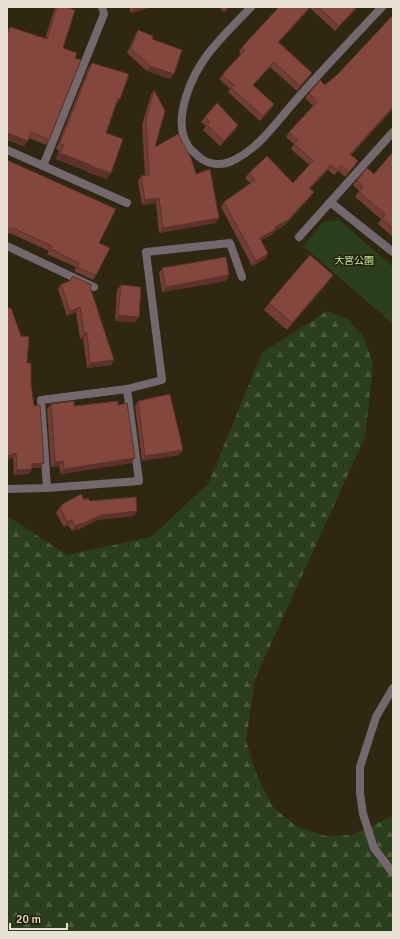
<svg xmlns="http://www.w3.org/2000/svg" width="400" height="939" viewBox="0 0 400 939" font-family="Signika,'Noto Sans JP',sans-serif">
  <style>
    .forest { fill: url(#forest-firs) }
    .park { fill: #2c3f1d }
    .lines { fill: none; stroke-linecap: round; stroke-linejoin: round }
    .minor { stroke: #74686d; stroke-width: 8 }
    .wall { fill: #713d34 }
    .shaded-wall { fill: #5c322b }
    .building { fill: #83473d; stroke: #5c322b }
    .labels { text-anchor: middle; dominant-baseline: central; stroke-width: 3; stroke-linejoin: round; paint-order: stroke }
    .park-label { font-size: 10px; fill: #c5f4a5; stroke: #251d08 }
  </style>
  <defs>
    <pattern id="forest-firs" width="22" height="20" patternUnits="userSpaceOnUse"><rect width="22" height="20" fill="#2c3f1d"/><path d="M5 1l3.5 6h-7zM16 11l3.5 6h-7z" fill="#4b5a3d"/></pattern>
  </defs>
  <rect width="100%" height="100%" fill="#2f2712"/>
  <polygon class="forest" points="327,311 347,319 364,337 373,364 365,437 255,679 246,741 257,776 273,807 296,826 325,836 352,835 393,816 393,932 7,932 7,516 67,555 151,537 208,484 262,353"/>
  <polygon class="park" points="339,220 393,267 393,324 303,246 323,222"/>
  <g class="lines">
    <g class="minor">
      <path d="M251 7C237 22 221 37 208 54 192 75 172 118 187 144 189 149 195 153 199 157 210 166 224 166 236 159 261 146 278 120 296 100 324 68 353 38 382 7"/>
      <polyline points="7,150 127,203"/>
      <polyline points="43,166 104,14 102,7"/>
      <polyline points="330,202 393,252"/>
      <polyline points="299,237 393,132"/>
      <polyline points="7,246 94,287"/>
      <polyline points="47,488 41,400 127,389"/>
      <polyline points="7,489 47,488 139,481 127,389 162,380 146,252 230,243 242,277"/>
      <polyline points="393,688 376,717 360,767 360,793 363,814 374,848 393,873"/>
    </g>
  </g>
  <g class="wall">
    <polygon points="56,7 66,7 63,48 49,140 46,145 29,138 24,146 7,140 7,31 10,27 45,39 54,10"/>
    <polygon points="129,7 153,7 131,13"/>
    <polygon points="219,7 229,7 224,12"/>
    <polygon points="279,7 357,7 335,31 310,8 279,42 312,73 308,78 297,91 270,67 253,85 274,104 271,109 260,121 228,92 230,89 219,79 222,75 241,54 239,52 242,47"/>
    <polygon points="138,30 152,39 174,74 170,79 147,71 127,53 135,35"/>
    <polygon points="92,63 120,99 116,105 106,133 107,179 87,172 87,171 56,159 59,151 56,149 88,69"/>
    <polygon points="325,85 393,109 351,155 355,166 345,177 338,171 334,175 328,170 310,189 314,192 310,197 285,225 276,230 273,234 261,240 265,259 252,266 221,207 224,202 250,183 245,178 249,173 293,183 309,165 291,149 294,144 286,137 289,132 313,106 305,98 309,93"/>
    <polygon points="154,90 155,147 196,174 219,218 215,223 159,233 156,203 142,205 138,181 141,176 145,175 142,125 151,95"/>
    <polygon points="205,117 238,125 235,130 220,146 203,130 206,126 201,122"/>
    <polygon points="393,152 393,237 378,224 381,219 355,197 359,191 353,185 357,180 374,174"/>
    <polygon points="7,160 99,243 96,275 93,280 74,271 76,267 47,254 49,251 10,233 9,234 7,233"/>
    <polygon points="162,268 229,275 226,281 162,292 159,273"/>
    <polygon points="333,275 328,282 287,330 264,310 269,303"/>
    <polygon points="73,276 90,287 114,360 111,365 87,368 83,338 80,339 76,312 67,316 58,289 61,284 69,282"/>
    <polygon points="121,285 136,322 115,321 117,290"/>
    <polygon points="7,308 27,363 31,384 40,468 32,468 32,469 29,474 14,475 13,458 7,460"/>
    <polygon points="138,401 183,450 179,455 142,461 135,406"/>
    <polygon points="51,404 74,406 118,405 131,463 61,474 59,466 51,467 47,409"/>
    <polygon points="84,500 90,501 134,516 97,520 78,530 78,528 72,531 68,525 64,527 56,513 61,505"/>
  </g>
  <g class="shaded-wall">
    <polygon points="138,7 153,7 131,13 135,8"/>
    <polygon points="310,7 311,7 275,46 278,42"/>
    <polygon points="357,7 356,9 335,31 339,26"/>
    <polygon points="150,66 174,74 170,79 147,71"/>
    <polygon points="312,73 308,78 297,91 300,86"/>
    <polygon points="118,98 120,99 116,105 114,104"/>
    <polygon points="274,104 271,109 260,121 263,116"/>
    <polygon points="393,107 393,109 346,159 350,154"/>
    <polygon points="238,125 235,130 220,146 224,141"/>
    <polygon points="7,133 28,141 24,146 7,140"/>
    <polygon points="60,153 91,165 87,171 56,159"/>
    <polygon points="358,161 355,166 345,177 349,172"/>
    <polygon points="331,165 328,170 306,193 309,188"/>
    <polygon points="91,166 111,173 107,179 87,172"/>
    <polygon points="314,192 310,197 285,225 276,230 273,234 256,243 260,238 275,227"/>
    <polygon points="159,198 156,203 142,205 145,200"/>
    <polygon points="219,218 215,223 159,233 163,228"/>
    <polygon points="268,254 265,259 252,266 256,261"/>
    <polygon points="229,275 226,281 162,292 166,287"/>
    <polygon points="333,275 328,282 287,330 292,323"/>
    <polygon points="80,307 76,312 67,316 70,311"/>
    <polygon points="118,315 139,317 136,322 115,321"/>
    <polygon points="84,333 87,333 83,338 80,339"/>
    <polygon points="114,360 111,365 87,368 90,363"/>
    <polygon points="183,450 179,455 142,461 145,456"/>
    <polygon points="16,453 13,458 7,460 7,456"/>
    <polygon points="135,458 131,463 61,474 64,469"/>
    <polygon points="63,461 59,466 51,467 55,462"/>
    <polygon points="44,463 40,468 29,468 32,464"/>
    <polygon points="32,469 29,474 14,475 17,470"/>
    <polygon points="137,511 134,516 97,520 78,530 82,524 101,515"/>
    <polygon points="72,520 68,525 64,527 67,522"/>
    <polygon points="81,523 78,528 72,531 75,526"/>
  </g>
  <g class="building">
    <polygon points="57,7 66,7 75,10 63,48 77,53 75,58 81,60 49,140 32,132 28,141 7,133 7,35 10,27 47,39"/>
    <polygon points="279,7 310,7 278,42 312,73 300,86 274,62 253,85 274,104 263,116 231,88 234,85 222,75 245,50 242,47"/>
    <polygon points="318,7 357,7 339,26"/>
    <polygon points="393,15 393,107 350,154 358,161 349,172 341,165 337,170 331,165 309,188 314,192 288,220 275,227 276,229 260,238 268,254 256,261 224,202 255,180 249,173 267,156 293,183 313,161 294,144 298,140 289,132 317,102 309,93 320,80 325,85 337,75"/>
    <polygon points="138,30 153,36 152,39 182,50 174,74 150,66 131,48"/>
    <polygon points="92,63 129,74 120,99 118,98 106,133 123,139 111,173 91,166 91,165 60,153 64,145 60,143"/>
    <polygon points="154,90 165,111 155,147 178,134 191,158 196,174 210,169 219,218 163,228 159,198 145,200 141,176 149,175 146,120"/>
    <polygon points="217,103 238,125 224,141 207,125 210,122 205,117"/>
    <polygon points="393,152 393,228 382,219 385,214 359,192 363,186 357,180 367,168 374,174"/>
    <polygon points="7,160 116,209 99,243 110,248 96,275 77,267 79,263 51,249 52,246 13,228 13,230 7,227"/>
    <polygon points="310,255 333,275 292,323 269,303"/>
    <polygon points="226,257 229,275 166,287 162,268"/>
    <polygon points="73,276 92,285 90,287 114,360 90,363 87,333 84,333 80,307 70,311 61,284 70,281"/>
    <polygon points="121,285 141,287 139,317 118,315"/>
    <polygon points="7,308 11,308 21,336 29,337 27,363 31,363 31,384 34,406 40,405 44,463 32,464 32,469 17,470 16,453 7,456"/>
    <polygon points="170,394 183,450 145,456 138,401"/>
    <polygon points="74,401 74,406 118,401 118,405 127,403 135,458 64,469 63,461 55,462 51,404"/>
    <polygon points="81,494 84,500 88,498 90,501 136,497 137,511 101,515 82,524 81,523 75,526 72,520 67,522 60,507 62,506 61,505"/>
  </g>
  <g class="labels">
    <g class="park-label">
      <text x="354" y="261">大宮公園</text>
    </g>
  </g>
  <rect width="400" height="939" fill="none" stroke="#e8e2d5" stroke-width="16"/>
  <path d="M10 923v6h57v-6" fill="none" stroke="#e8e2d5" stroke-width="2"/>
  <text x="16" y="923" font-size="12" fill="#e8e2d5" stroke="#251d08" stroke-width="3" paint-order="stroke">20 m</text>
</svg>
